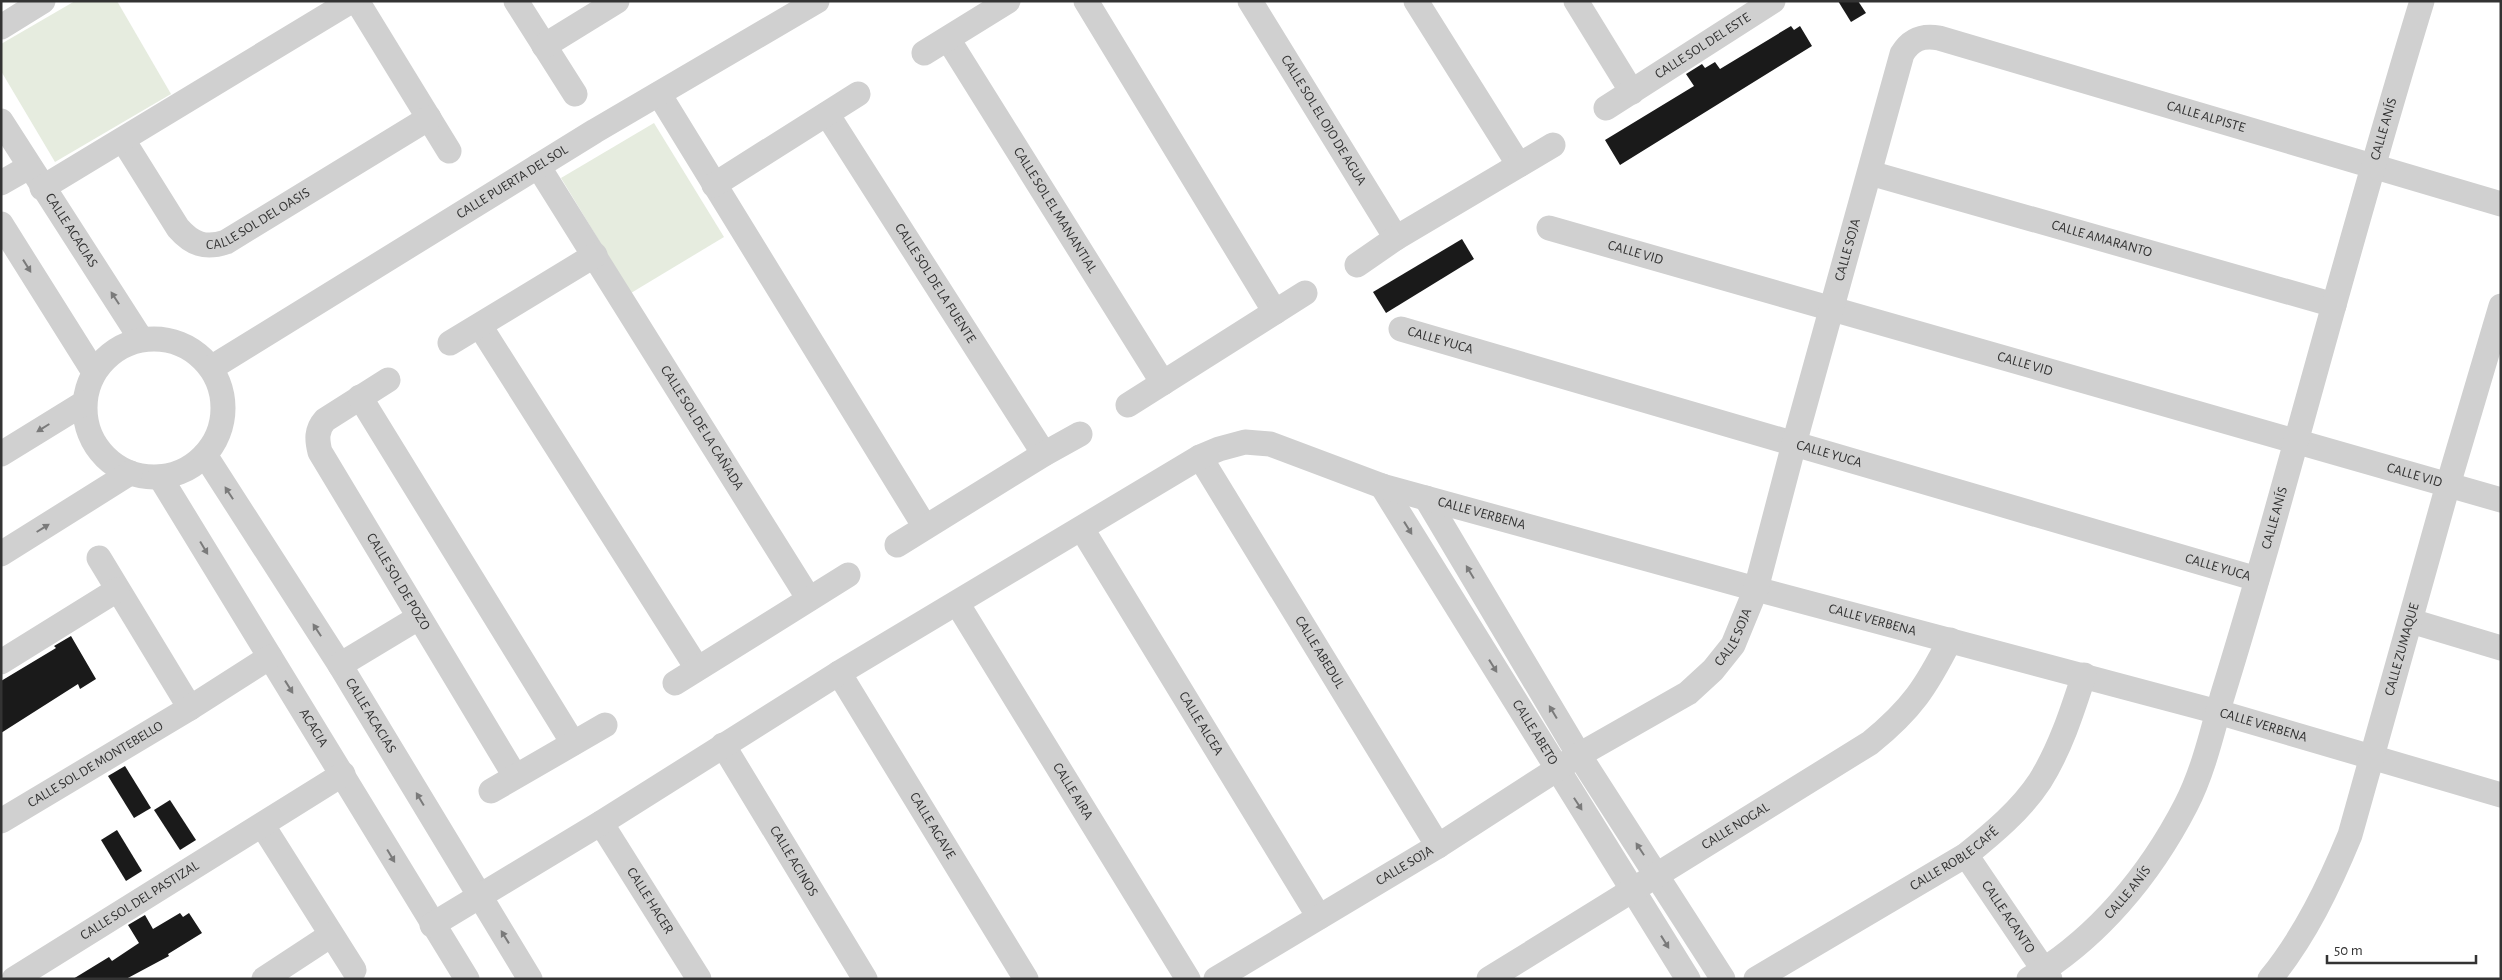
<svg xmlns="http://www.w3.org/2000/svg" width="2502" height="980" viewBox="0 0 2502 980" font-family="'Alegreya Sans',sans-serif">
  <style>
    .green { fill: #e6ecdf }
    .building { fill: #1a1a1a }
    .lines { fill: none; stroke-linecap: round; stroke-linejoin: round }
    .minor { stroke: #d0d0d0; stroke-width: 25 }
    .oneway { fill: #7a7a7a }
    .labels { text-anchor: middle; dominant-baseline: central; stroke-width: 5; stroke-linejoin: round; paint-order: stroke }
    .street-label { font-size: 14px; fill: #333; stroke: #fff }
  </style>
  <rect width="100%" height="100%" fill="#fff"/>
  <g class="green">
    <polygon points="75,1 117,1 171,94 55,162 1,71 1,44"/>
    <polygon points="654,123 724,237 631,293 561,178"/>
  </g>
  <g class="building">
    <polygon points="1838,1 1858,1 1866,13 1851,22"/>
    <polygon points="1791,26 1794,30 1800,26 1812,46 1620,165 1605,140 1694,86 1686,74 1702,64 1705,68 1715,62 1720,69"/>
    <polygon points="1462,239 1474,259 1386,313 1373,292"/>
    <polygon points="71,636 96,679 80,689 78,684 1,733 1,681 56,648 54,646"/>
    <polygon points="125,766 151,808 134,818 108,776"/>
    <polygon points="170,800 196,840 180,850 154,810"/>
    <polygon points="117,830 142,871 126,881 101,840"/>
    <polygon points="180,913 183,917 189,913 202,933 168,954 169,956 126,979 73,979 109,957 112,961 139,943 128,925 145,915 153,929"/>
  </g>
  <g class="lines">
    <g class="minor">
      <polyline points="357,1 449,151"/>
      <polyline points="516,1 575,94"/>
      <polyline points="1086,1 1275,312"/>
      <path id="s1" d="M1250 1 1396 238"/>
      <polyline points="1416,1 1519,165"/>
      <polyline points="1576,1 1632,92"/>
      <polyline points="1,27 43,1"/>
      <path id="s2" d="M948 39 1163 383"/>
      <polyline points="544,46 617,1"/>
      <polyline points="924,53 1008,1"/>
      <polyline points="659,94 925,527"/>
      <path id="s3" d="M1606 108 1773 1"/>
      <path id="s4" d="M827 114 1044 454"/>
      <path id="s5" d="M1 121 141 339"/>
      <path id="s6" d="M123 140 178 228C192 244 205 249 226 242L429 118"/>
      <path id="s7" d="M538 166 809 599"/>
      <path id="s8" d="M1870 173 2334 305"/>
      <polyline points="1,183 29,167"/>
      <polyline points="714,185 858,94"/>
      <polyline points="42,188 351,1"/>
      <polyline points="1,224 94,372"/>
      <path id="s9" d="M1549 228 2501 500"/>
      <polyline points="1357,265 1396,238 1553,145"/>
      <polyline points="480,326 697,668"/>
      <path id="s10" d="M1401 329 2257 579"/>
      <circle cx="154" cy="408" r="69"/>
      <polyline points="450,343 595,255"/>
      <path id="s11" d="M211 368 595 131 817 1"/>
      <path id="s12" d="M388 380 325 420C316 430 317 440 320 452L515 776"/>
      <polyline points="360,397 573,743"/>
      <polyline points="1128,405 1305,293"/>
      <polyline points="1,454 84,403"/>
      <path id="s13" d="M205 455 340 665 530 979"/>
      <path id="s14" d="M1200 457 1438 846"/>
      <path id="s15" d="M160 477 467 979"/>
      <path id="s16" d="M1382 486 1688 979"/>
      <polyline points="1426,498 1579,755 1723,979"/>
      <path id="s17" d="M1082 529 1319 917"/>
      <polyline points="897,545 1044,454 1080,434"/>
      <polyline points="1,554 130,473"/>
      <polyline points="99,558 190,708"/>
      <path id="s18" d="M957 603 1188 979"/>
      <polyline points="2411,621 2501,648"/>
      <polyline points="1,662 117,590"/>
      <polyline points="340,665 418,618"/>
      <path id="s19" d="M839 673 1026 979"/>
      <polyline points="675,683 848,575"/>
      <path id="s20" d="M723 745 865 979"/>
      <polyline points="491,791 605,725"/>
      <path id="s21" d="M1 821 190 708 270 657"/>
      <path id="s22" d="M601 823 699 979"/>
      <polyline points="263,826 354,970"/>
      <path id="s23" d="M1966 855 2050 979"/>
      <path id="s24" d="M432 925 601 823 839 673 1200 457 1219 449 1245 442 1270 444 1382 486 1756 589 2218 712 2501 795"/>
      <path id="s25" d="M14 979 343 774"/>
      <polyline points="264,979 331,935"/>
      <path id="s26" d="M1216 979 1438 846 1579 755 1688 693 1713 670 1733 645 1756 589 1794 444 1902 54C1911 39 1922 35 1939 38L2501 204"/>
      <path id="s27" d="M1489 979 1870 743C1912 709 1926 687 1950 640"/>
      <path id="s28" d="M1756 979 1966 855C1992 834 2021 810 2040 781 2060 749 2072 712 2084 675"/>
      <path id="s29" d="M2029 979C2097 939 2150 875 2186 805 2203 772 2212 733 2222 697 2238 645 2253 594 2268 542 2319 361 2367 180 2422 1"/>
      <path id="s30" d="M2270 979C2305 936 2329 886 2350 835L2448 485 2501 306"/>
    </g>
  </g>
  <defs><path id="oneway-solid" d="M-6-.8H1V-3.2L6.5 0L1 3.2V.8H-6Z" transform="scale(1.25)"/></defs>
  <g class="oneway">
    <use href="#oneway-solid" transform="translate(27 266) rotate(58)"/>
    <use href="#oneway-solid" transform="translate(115 298) rotate(-123)"/>
    <use href="#oneway-solid" transform="translate(43 428) rotate(148)"/>
    <use href="#oneway-solid" transform="translate(229 493) rotate(-123)"/>
    <use href="#oneway-solid" transform="translate(43 528) rotate(-32)"/>
    <use href="#oneway-solid" transform="translate(1408 528) rotate(58)"/>
    <use href="#oneway-solid" transform="translate(204 548) rotate(59)"/>
    <use href="#oneway-solid" transform="translate(1470 572) rotate(-121)"/>
    <use href="#oneway-solid" transform="translate(317 630) rotate(-123)"/>
    <use href="#oneway-solid" transform="translate(1493 666) rotate(58)"/>
    <use href="#oneway-solid" transform="translate(289 687) rotate(58)"/>
    <use href="#oneway-solid" transform="translate(1553 712) rotate(-121)"/>
    <use href="#oneway-solid" transform="translate(420 799) rotate(-121)"/>
    <use href="#oneway-solid" transform="translate(1578 804) rotate(57)"/>
    <use href="#oneway-solid" transform="translate(1640 849) rotate(-123)"/>
    <use href="#oneway-solid" transform="translate(391 856) rotate(59)"/>
    <use href="#oneway-solid" transform="translate(505 937) rotate(-122)"/>
    <use href="#oneway-solid" transform="translate(1665 942) rotate(58)"/>
  </g>
  <g class="labels">
    <g class="street-label">
      <text stroke="none"><textPath href="#s3" startOffset="115">CALLE SOL DEL ESTE</textPath></text>
      <text stroke="none"><textPath href="#s26" startOffset="1555">CALLE ALPISTE</textPath></text>
      <text stroke="none"><textPath href="#s1" startOffset="140">CALLE SOL EL OJO DE AGUA</textPath></text>
      <text stroke="none"><textPath href="#s29" startOffset="942">CALLE ANÍS</textPath></text>
      <text stroke="none"><textPath href="#s11" startOffset="354">CALLE PUERTA DEL SOL</textPath></text>
      <text stroke="none"><textPath href="#s2" startOffset="202">CALLE SOL EL MANANTIAL</textPath></text>
      <text stroke="none"><textPath href="#s6" startOffset="196">CALLE SOL DEL OASIS</textPath></text>
      <text stroke="none"><textPath href="#s5" startOffset="130">CALLE ACACIAS</textPath></text>
      <text stroke="none"><textPath href="#s8" startOffset="241">CALLE AMARANTO</textPath></text>
      <text stroke="none"><textPath href="#s26" startOffset="1030">CALLE SOJA</textPath></text>
      <text stroke="none"><textPath href="#s9" startOffset="90">CALLE VID</textPath></text>
      <text stroke="none"><textPath href="#s4" startOffset="201">CALLE SOL DE LA FUENTE</textPath></text>
      <text stroke="none"><textPath href="#s10" startOffset="41">CALLE YUCA</textPath></text>
      <text stroke="none"><textPath href="#s9" startOffset="495">CALLE VID</textPath></text>
      <text stroke="none"><textPath href="#s7" startOffset="309">CALLE SOL DE LA CAÑADA</textPath></text>
      <text stroke="none"><textPath href="#s10" startOffset="446">CALLE YUCA</textPath></text>
      <text stroke="none"><textPath href="#s9" startOffset="900">CALLE VID</textPath></text>
      <text stroke="none"><textPath href="#s24" startOffset="1195">CALLE VERBENA</textPath></text>
      <text stroke="none"><textPath href="#s29" startOffset="538">CALLE ANÍS</textPath></text>
      <text stroke="none"><textPath href="#s10" startOffset="851">CALLE YUCA</textPath></text>
      <text stroke="none"><textPath href="#s12" startOffset="260">CALLE SOL DE POZO</textPath></text>
      <text stroke="none"><textPath href="#s24" startOffset="1600">CALLE VERBENA</textPath></text>
      <text stroke="none"><textPath href="#s26" startOffset="625">CALLE SOJA</textPath></text>
      <text stroke="none"><textPath href="#s30" startOffset="358">CALLE ZUMAQUE</textPath></text>
      <text stroke="none"><textPath href="#s14" startOffset="229">CALLE ABEDUL</textPath></text>
      <text stroke="none"><textPath href="#s13" startOffset="309">CALLE ACACIAS</textPath></text>
      <text stroke="none"><textPath href="#s17" startOffset="228">CALLE ALCEA</textPath></text>
      <text stroke="none"><textPath href="#s24" startOffset="2005">CALLE VERBENA</textPath></text>
      <text stroke="none"><textPath href="#s15" startOffset="294">ACACIA</textPath></text>
      <text stroke="none"><textPath href="#s16" startOffset="290">CALLE ABETO</textPath></text>
      <text stroke="none"><textPath href="#s21" startOffset="110">CALLE SOL DE MONTEBELLO</textPath></text>
      <text stroke="none"><textPath href="#s18" startOffset="221">CALLE AIRA</textPath></text>
      <text stroke="none"><textPath href="#s19" startOffset="179">CALLE AGAVE</textPath></text>
      <text stroke="none"><textPath href="#s27" startOffset="290">CALLE NOGAL</textPath></text>
      <text stroke="none"><textPath href="#s28" startOffset="232">CALLE ROBLE CAFÉ</textPath></text>
      <text stroke="none"><textPath href="#s20" startOffset="136">CALLE ACINOS</textPath></text>
      <text stroke="none"><textPath href="#s26" startOffset="220">CALLE SOJA</textPath></text>
      <text stroke="none"><textPath href="#s29" startOffset="132">CALLE ANÍS</textPath></text>
      <text stroke="none"><textPath href="#s22" startOffset="92">CALLE HACER</textPath></text>
      <text stroke="none"><textPath href="#s25" startOffset="148">CALLE SOL DEL PASTIZAL</textPath></text>
      <text stroke="none"><textPath href="#s23" startOffset="75">CALLE ACANTO</textPath></text>
    </g>
  </g>
  <rect width="2502" height="980" fill="none" stroke="#333333" stroke-width="5"/>
  <path d="M2327 955v8h149v-8" fill="none" stroke="#333333" stroke-width="2.5"/>
  <text x="2334" y="955" font-size="15" fill="#333333" stroke="#ffffff" stroke-width="4" paint-order="stroke">50 m</text>
</svg>
